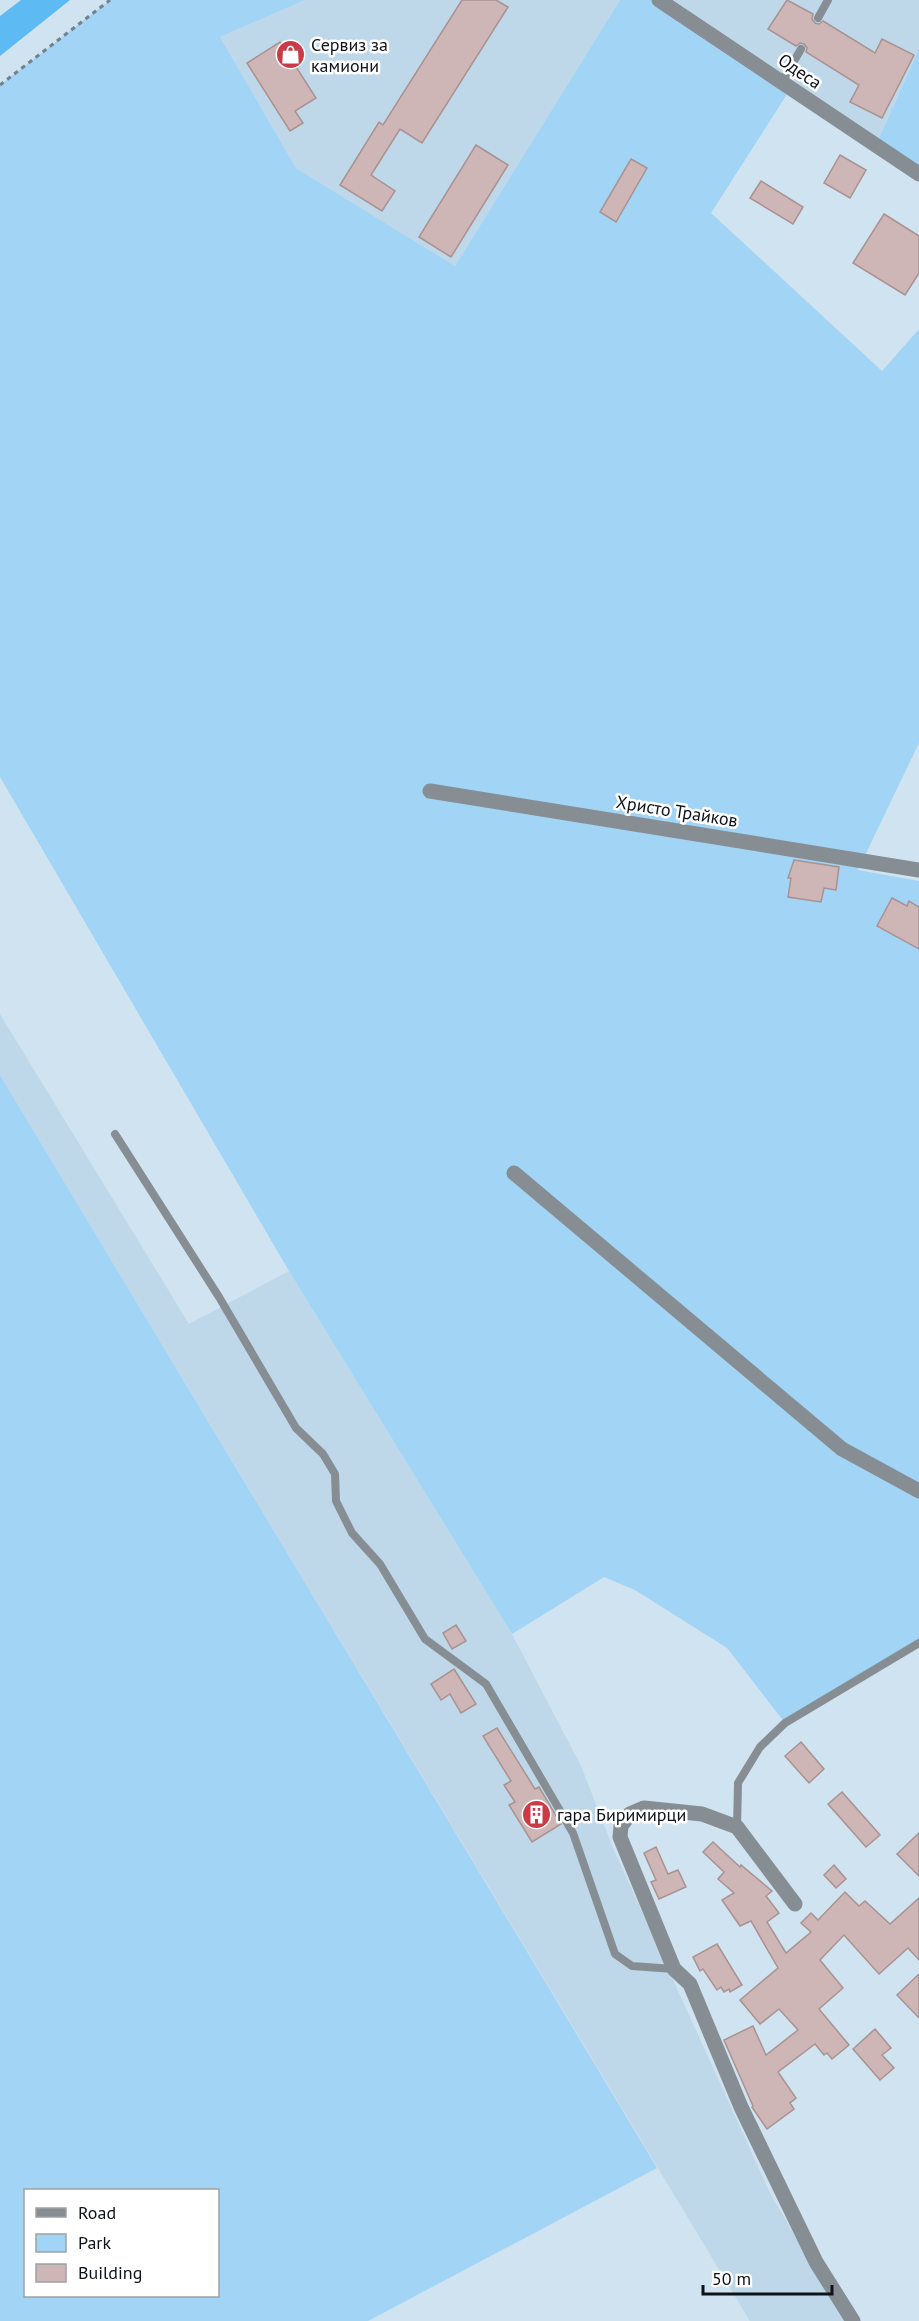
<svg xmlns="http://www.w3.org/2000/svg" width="919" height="2321" viewBox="0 0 919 2321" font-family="'PT Sans',sans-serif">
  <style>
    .built { fill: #bed8ea }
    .green { fill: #a2d4f5; fill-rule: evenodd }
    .water { fill: #5dbaf3 }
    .building { fill: #cdb6b5; stroke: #a99291; stroke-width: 1.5 }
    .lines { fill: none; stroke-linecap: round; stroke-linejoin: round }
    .path { stroke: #75828b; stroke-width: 3; stroke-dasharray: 4.5 4.5; stroke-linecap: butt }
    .lane { stroke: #868e93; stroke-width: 8 }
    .street { stroke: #868e93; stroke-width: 15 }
    .labels { text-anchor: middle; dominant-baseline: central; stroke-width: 5; stroke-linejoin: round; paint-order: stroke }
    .poi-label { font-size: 18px; fill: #0d1318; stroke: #fff; text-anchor: start }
    .street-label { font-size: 18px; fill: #0d1318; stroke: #fff }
  </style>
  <rect width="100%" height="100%" fill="#d0e3f0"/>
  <g class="built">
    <polygon points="305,0 620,0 455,266 296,168 220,37"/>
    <polygon points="659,0 919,0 919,49 876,145"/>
    <polygon points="0,1014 189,1324 289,1271 512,1634 581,1766 613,1848 771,2195 846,2321 750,2321 0,1075"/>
  </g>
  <g class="green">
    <polygon points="110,0 305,0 220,37 296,168 455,266 620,0 659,0 791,88 711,213 882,371 919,329 919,743 858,870 919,881 919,1643 785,1723 727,1648 635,1590 604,1577 512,1634 289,1271 0,777 0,85"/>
    <polygon points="919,49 919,174 876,145"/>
    <path d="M0 1075 657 2168 368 2321H0ZM26 2190H218V2296H26Z"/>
  </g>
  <polygon class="water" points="21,0 70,0 0,56 0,16"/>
  <g class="building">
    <polygon points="462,0 496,0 508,7 422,143 400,129 371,175 395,191 382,211 340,185 379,122 383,125"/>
    <polygon points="787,0 813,14 812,19 815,23 819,24 823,21 875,53 882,39 914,55 882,118 850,102 859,85 806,52 807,48 804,44 800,43 796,46 768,29"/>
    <polygon points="280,42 316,98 295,111 303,123 290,131 247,63"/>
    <polygon points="476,145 508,165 451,257 419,237"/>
    <polygon points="840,155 866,170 850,198 824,183"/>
    <polygon points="631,159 647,168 616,222 600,212"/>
    <polygon points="761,181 803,207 793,224 750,198"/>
    <polygon points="884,214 919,236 919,273 905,295 853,263"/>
    <polygon points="794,860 839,867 836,890 824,888 821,902 788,897 791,878 788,878"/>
    <polygon points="892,898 907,906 909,901 919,907 919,949 877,926"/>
    <polygon points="456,1625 466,1641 452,1649 443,1633"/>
    <polygon points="454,1669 476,1704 461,1713 450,1694 441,1700 431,1684"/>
    <polygon points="497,1728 535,1789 539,1787 561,1824 532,1842 509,1805 515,1802 504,1785 511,1781 483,1736"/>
    <polygon points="801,1742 824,1769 809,1783 785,1756"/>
    <polygon points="842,1792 880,1835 866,1847 828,1804"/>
    <polygon points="919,1833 919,1876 897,1854"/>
    <polygon points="713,1842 740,1867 741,1865 772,1891 766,1896 779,1913 767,1922 786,1953 811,1932 801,1923 811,1913 818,1920 845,1892 859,1906 865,1901 890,1924 919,1898 919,1960 908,1948 879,1974 844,1935 820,1960 843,1988 819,2009 849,2045 832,2059 827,2053 824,2055 815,2044 778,2072 796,2098 790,2103 794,2109 767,2129 752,2107 753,2106 724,2040 753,2026 766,2055 798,2030 779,2009 760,2024 740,2000 778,1968 751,1921 740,1926 722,1900 734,1893 718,1879 724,1872 703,1852"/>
    <polygon points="656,1847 668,1874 678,1870 686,1887 659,1899 651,1882 656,1880 644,1853"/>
    <polygon points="834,1865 846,1879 836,1888 824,1875"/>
    <polygon points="717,1944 742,1985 730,1992 729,1989 724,1992 721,1987 717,1990 703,1969 700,1971 693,1957"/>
    <polygon points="919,1974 919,2018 897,1995"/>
    <polygon points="875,2029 891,2048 882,2055 894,2068 880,2080 853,2049"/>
  </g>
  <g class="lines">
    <polyline class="path" points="0,85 110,0"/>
    <g class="lane">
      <polyline points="818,18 828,0"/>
      <polyline points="782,82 801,49"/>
      <polyline points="115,1134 219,1297 296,1428 323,1454 335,1474 336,1501 352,1533 380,1564 425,1639 486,1684 573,1833 615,1954 632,1966 674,1969"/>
      <polyline points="737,1827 738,1783 760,1747 785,1723 919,1643"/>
    </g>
    <g class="street">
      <polyline points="659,0 919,174"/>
      <polyline points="430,791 919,870"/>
      <polyline points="514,1173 842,1449 919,1491"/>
      <polyline points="795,1904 737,1827 702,1814 644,1808 630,1814 621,1826 620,1837 674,1969 690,1984 741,2107 816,2262 853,2321"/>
    </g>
  </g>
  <defs>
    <symbol id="shop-disc" viewBox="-11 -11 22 22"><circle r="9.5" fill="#ca3a47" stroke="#fff"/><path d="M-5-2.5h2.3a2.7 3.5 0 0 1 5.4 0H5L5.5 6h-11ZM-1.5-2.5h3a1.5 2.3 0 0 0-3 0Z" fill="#fff"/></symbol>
    <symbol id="building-disc" viewBox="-11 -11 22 22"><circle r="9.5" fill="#ca3a47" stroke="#fff"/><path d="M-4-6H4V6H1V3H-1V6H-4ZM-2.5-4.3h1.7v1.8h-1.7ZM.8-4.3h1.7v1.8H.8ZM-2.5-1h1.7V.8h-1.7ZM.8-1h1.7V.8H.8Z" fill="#fff"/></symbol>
  </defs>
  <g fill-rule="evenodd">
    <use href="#shop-disc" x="274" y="38" width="33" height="33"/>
    <use href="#building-disc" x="520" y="1798" width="33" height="33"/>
  </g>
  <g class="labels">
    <g class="poi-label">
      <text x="311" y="44">Сервиз за<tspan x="311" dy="21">камиони</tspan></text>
      <text x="557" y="1814">гара Биримирци</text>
    </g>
    <g class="street-label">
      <text transform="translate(800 71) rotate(34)">Одеса</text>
      <text transform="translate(677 811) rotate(9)">Христо Трайков</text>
    </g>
  </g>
  <rect x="24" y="2189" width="195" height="108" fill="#ffffff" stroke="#9ea1a3" stroke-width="1.5"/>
  <rect x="36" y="2208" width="30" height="9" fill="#868e93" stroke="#9ea1a3" stroke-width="1.5"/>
  <text x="78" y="2219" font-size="18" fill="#0d1318">Road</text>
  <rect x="36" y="2234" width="30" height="18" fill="#a2d4f5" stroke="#9ea1a3" stroke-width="1.5"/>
  <text x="78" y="2249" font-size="18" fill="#0d1318">Park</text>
  <rect x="36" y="2264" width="30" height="18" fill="#cdb6b5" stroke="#9ea1a3" stroke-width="1.5"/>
  <text x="78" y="2279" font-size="18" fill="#0d1318">Building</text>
  <path d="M703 2285v9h129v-9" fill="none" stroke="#0d1318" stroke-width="3"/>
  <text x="712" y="2285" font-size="18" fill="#0d1318" stroke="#ffffff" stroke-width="4.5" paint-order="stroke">50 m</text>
</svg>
